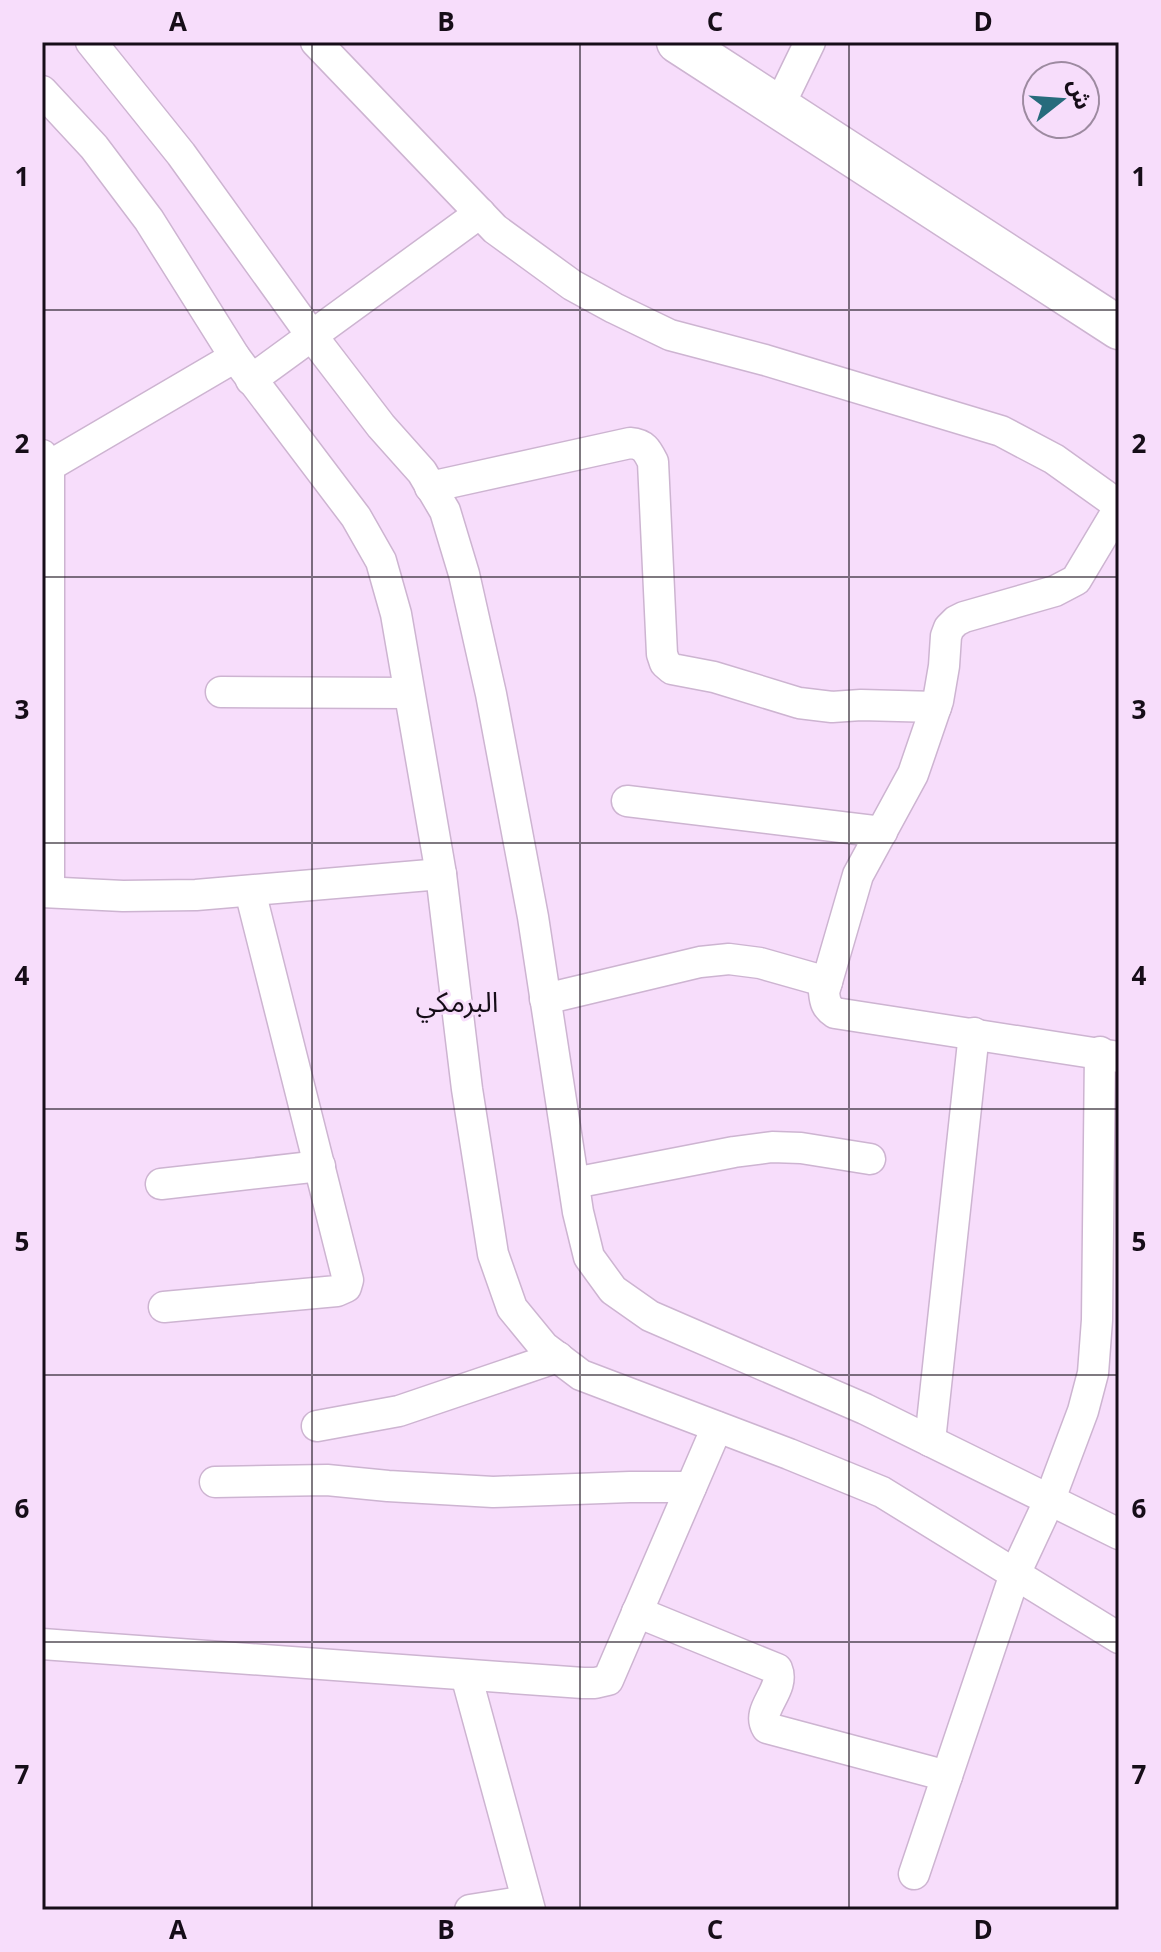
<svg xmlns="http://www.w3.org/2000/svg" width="1161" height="1952" viewBox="0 0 1161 1952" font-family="'Open Sans','Noto Sans Arabic',sans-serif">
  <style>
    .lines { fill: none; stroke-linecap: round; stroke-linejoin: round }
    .minor-casing { stroke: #cdb4d1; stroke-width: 33 }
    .secondary-casing { stroke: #cdb4d1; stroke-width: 45 }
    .minor { stroke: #fff; stroke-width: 30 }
    .secondary { stroke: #fff; stroke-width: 42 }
    .grid { fill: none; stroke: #160d18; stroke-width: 2; stroke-opacity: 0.55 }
    .labels { text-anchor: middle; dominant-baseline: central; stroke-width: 6; stroke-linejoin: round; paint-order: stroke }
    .quarter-label { font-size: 28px; fill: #160d18; stroke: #f7ddfb }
    .neatline { fill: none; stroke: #160d18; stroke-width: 3 }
    .grid-label { font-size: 26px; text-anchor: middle; font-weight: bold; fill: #160d18 }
  </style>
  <rect width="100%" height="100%" fill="#f7ddfb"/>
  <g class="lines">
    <defs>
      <g id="minor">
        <polyline points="91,42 181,154 312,336 381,426 422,472 445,511 464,574 491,694 533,917 578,1212 589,1257 613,1290 650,1316 865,1409 1119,1534"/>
        <polyline points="316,42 495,229 572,285 614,308 670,335 765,360 1001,431 1054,459 1110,499 1119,508"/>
        <polyline points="42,91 94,147 149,220 235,357 356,517 381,561 396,614 441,874 467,1089 493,1254 512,1308 544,1347 581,1375 789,1454 882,1492 1119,1638"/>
        <polyline points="778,108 810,42"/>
        <polyline points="251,380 480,213"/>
        <polyline points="42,455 49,466 49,892"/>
        <polyline points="49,466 235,357"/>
        <path d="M430 487 630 443C644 444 647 450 653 462L662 654 665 663 672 669 714 677 799 703 832 707 861 705 936 707"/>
        <path d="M1119 508 1076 580 1055 591 964 617 956 621 949 628 946 636 944 666 938 701 913 774 858 875 824 992C825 1002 826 1007 835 1013L1119 1057"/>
        <polyline points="221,692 408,693"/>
        <polyline points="627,801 882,832"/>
        <polyline points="42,892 123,896 196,895 441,874"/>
        <polyline points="545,999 700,962 729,959 760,963 827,982"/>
        <polyline points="574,1183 734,1152 772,1147 801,1148 870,1159"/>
        <polyline points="161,1184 320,1166"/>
        <polyline points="164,1307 337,1291 346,1287 348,1280 250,891"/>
        <polyline points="317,1426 399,1411 558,1357"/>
        <polyline points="930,1441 974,1033"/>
        <polyline points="215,1482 327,1480 388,1486 493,1492 630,1487 691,1487"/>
        <path d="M637 1612 777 1669C786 1690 755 1709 767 1728L947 1776"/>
        <polyline points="42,1644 583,1683 595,1683 608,1680 717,1427"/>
        <polyline points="466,1675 530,1910"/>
        <polyline points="914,1874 1015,1574 1050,1499 1083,1411 1093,1373 1097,1320 1100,1052"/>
        <polyline points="470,1910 527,1901"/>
      </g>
      <polyline id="secondary" points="678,42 1119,328"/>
    </defs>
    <use href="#minor" class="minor-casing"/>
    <use href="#secondary" class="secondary-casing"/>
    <use href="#minor" class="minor"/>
    <use href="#secondary" class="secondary"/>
  </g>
  <path class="grid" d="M312 42V1910M580 42V1910M849 42V1910M42 310H1119M42 577H1119M42 843H1119M42 1109H1119M42 1375H1119M42 1642H1119"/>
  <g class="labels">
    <g class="quarter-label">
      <text x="457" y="1001">البرمكي</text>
    </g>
  </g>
  <rect width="1161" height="1952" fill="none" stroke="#f7ddfb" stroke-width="88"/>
  <g transform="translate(1061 100) rotate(73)"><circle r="38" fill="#f7ddfb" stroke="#9d8aa0" stroke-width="2"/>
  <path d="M0-6L14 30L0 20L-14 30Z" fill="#276b7c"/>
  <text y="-12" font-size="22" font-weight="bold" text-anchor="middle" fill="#160d18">ش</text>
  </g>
  <rect x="44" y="44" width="1073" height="1864" class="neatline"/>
  <g class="grid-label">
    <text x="178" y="31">A</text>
    <text x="446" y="31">B</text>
    <text x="715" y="31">C</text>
    <text x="983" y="31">D</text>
    <text x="22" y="186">1</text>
    <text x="1139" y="186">1</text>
    <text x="22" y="453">2</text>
    <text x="1139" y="453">2</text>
    <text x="22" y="719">3</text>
    <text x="1139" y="719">3</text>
    <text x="22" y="985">4</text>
    <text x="1139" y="985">4</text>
    <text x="22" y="1251">5</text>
    <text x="1139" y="1251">5</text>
    <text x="22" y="1518">6</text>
    <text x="1139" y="1518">6</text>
    <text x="22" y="1784">7</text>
    <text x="1139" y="1784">7</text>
    <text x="178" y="1939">A</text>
    <text x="446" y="1939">B</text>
    <text x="715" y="1939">C</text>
    <text x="983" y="1939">D</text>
  </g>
</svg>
